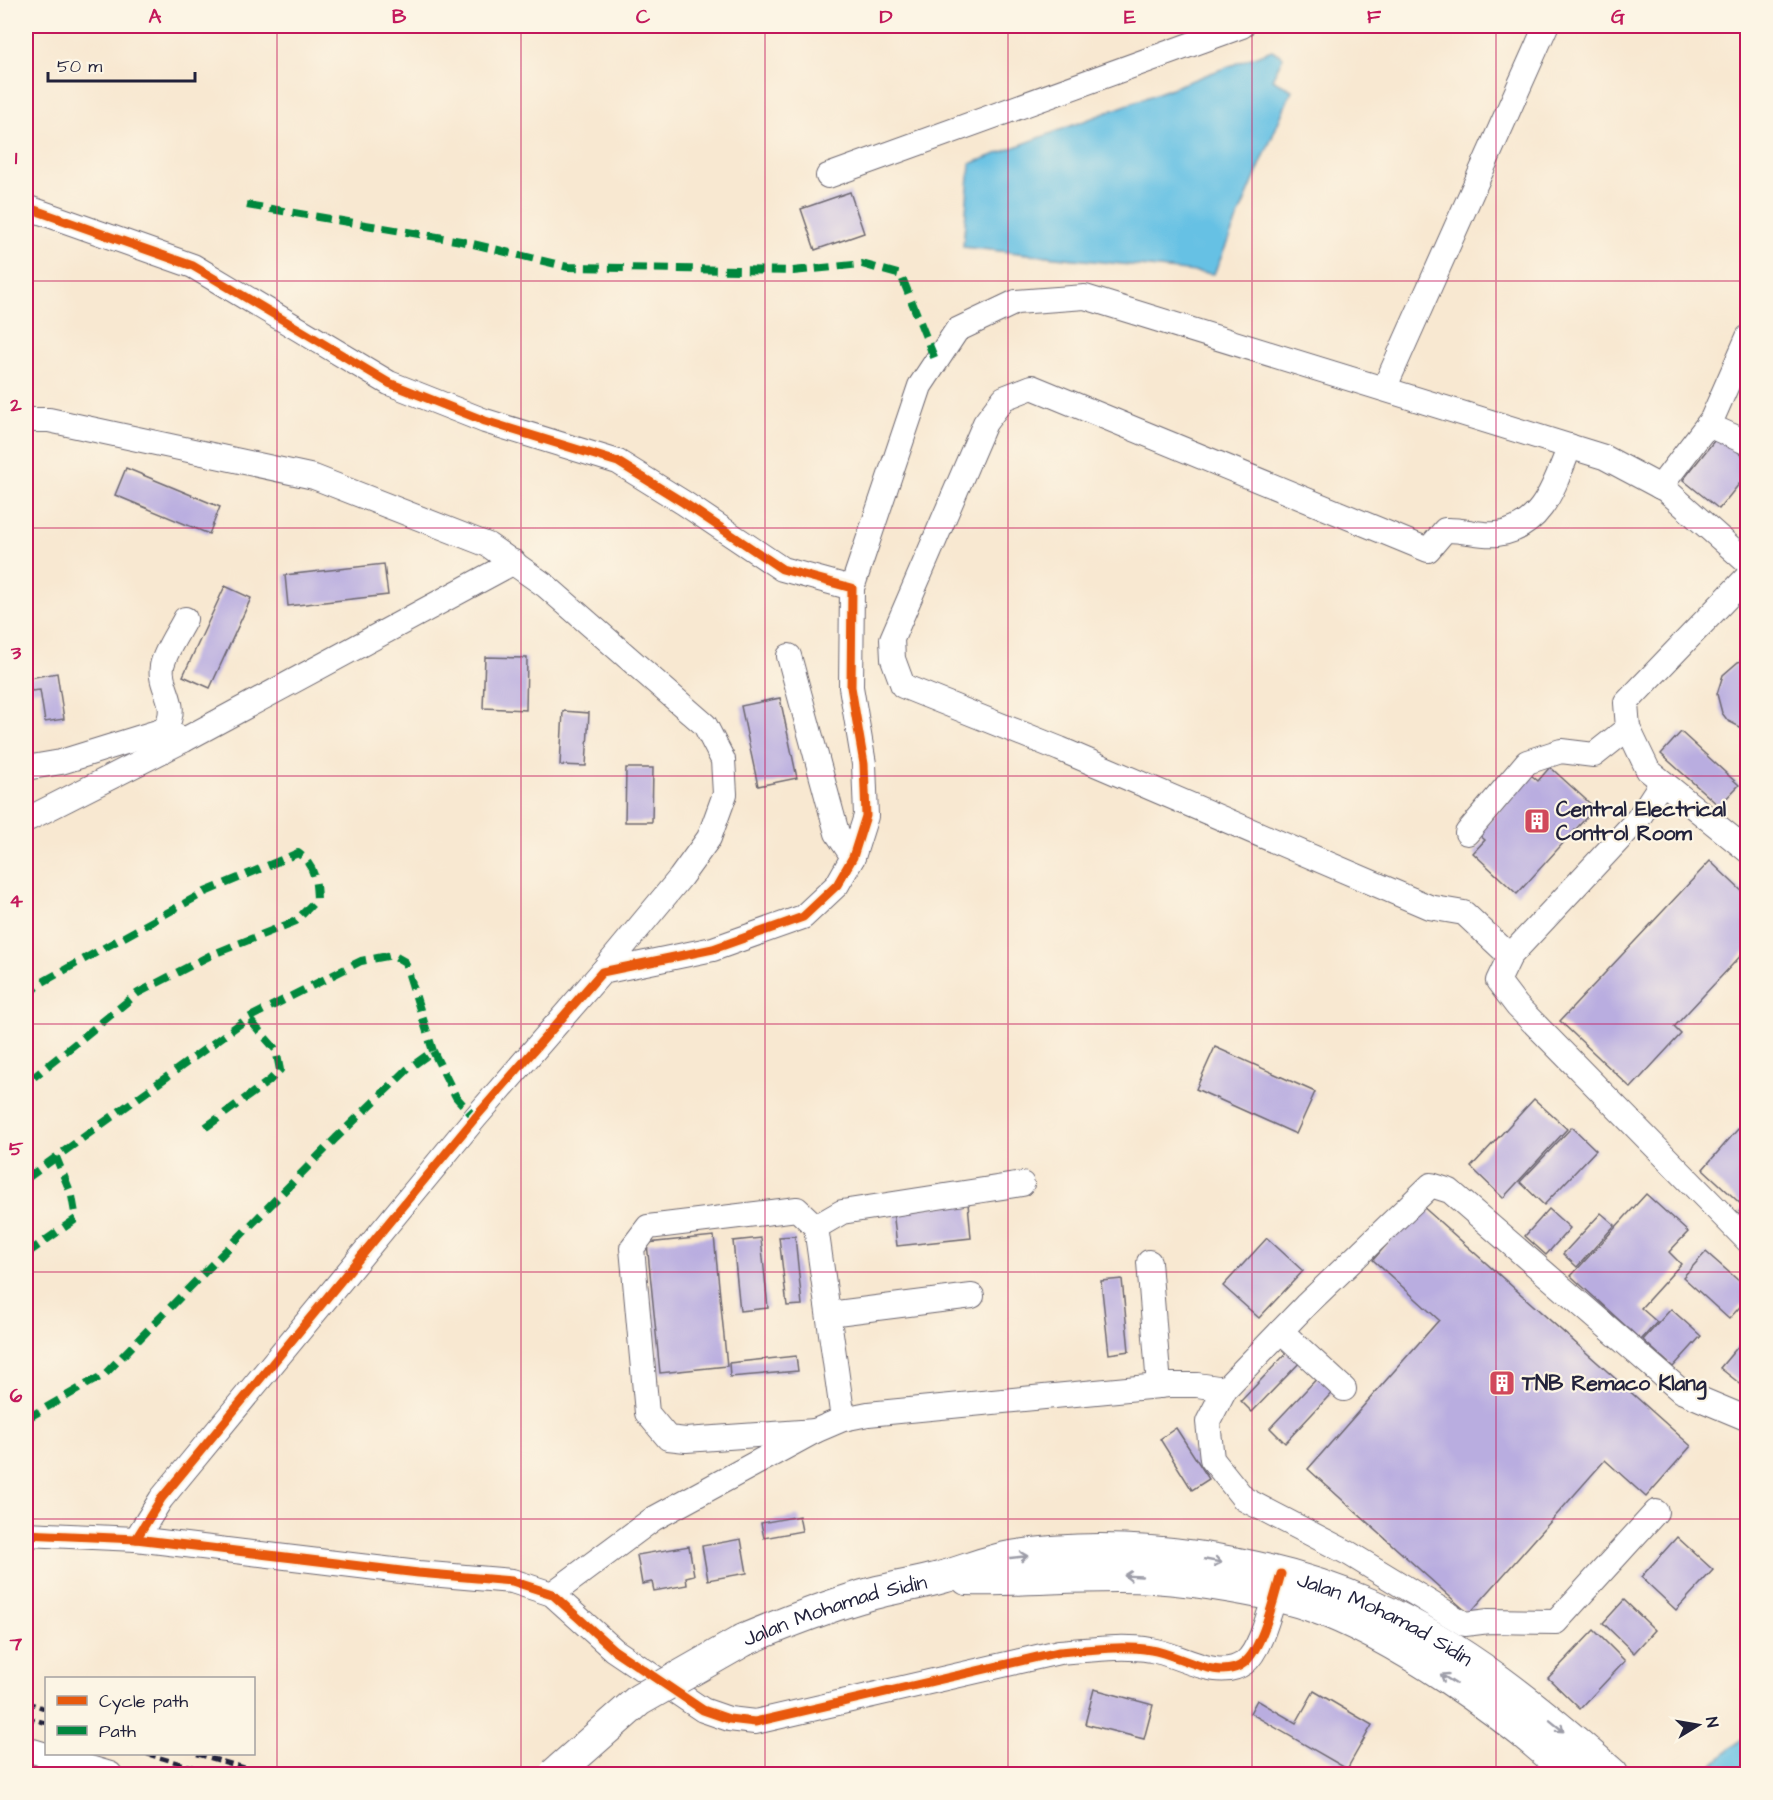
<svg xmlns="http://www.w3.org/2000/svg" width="1773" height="1800" viewBox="0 0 1773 1800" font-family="'Architects Daughter',sans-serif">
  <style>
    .water { fill: #66c1e4; stroke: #447290; stroke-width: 1.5 }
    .building { fill: #b9ade0 }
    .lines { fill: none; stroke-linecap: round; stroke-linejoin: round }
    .minor-casing { stroke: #6d6770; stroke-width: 26 }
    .major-casing { stroke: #6d6770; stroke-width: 34 }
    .minor { stroke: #fff; stroke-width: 24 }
    .major { stroke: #fff; stroke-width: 32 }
    .rail { stroke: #22223b; stroke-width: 4.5; stroke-dasharray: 9 4.5; stroke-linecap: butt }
    .major-bridge-casing { stroke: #6d6770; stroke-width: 34; stroke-linecap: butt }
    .major-bridge { stroke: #fff; stroke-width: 32 }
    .quiet { stroke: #00873e; stroke-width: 8; stroke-dasharray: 15 8; stroke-linecap: butt }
    .cycleway-casing { stroke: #fcf5e5; stroke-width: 13 }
    .cycleway { stroke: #e8590c; stroke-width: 9 }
    .oneway { stroke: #9c9ca7 }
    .grid { fill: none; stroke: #c2185b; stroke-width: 1.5; stroke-opacity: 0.55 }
    .labels { text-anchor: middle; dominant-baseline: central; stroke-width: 4.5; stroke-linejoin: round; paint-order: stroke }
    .poi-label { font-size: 21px; font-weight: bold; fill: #22223b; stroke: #fcf5e5; text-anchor: start }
    .street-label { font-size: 21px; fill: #22223b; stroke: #fcf5e5 }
    .neatline { fill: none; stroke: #c2185b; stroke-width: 2 }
    .grid-label { font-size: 20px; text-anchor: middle; font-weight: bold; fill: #c2185b }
  </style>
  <rect width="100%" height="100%" fill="#fcf5e5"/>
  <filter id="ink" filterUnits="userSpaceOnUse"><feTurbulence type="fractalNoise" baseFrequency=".0167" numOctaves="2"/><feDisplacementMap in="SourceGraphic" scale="12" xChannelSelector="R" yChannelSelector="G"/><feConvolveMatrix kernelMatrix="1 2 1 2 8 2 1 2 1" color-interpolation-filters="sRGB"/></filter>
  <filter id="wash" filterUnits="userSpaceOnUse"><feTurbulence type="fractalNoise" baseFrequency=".008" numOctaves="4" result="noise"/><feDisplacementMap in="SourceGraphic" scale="24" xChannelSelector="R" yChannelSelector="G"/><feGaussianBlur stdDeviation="1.35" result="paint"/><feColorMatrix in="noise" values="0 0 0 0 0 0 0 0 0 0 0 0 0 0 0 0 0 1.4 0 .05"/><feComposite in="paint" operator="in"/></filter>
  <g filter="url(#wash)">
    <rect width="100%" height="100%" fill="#f8e8d1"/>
    <g class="water">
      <polygon points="1272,50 1283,57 1272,79 1292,90 1214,274 963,247 970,164"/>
      <polygon points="1747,1734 1747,1774 1703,1774"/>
    </g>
    <g id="blocks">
      <g class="building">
        <polygon points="850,192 864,233 815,250 801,209"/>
        <polygon points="1718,436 1748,460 1748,473 1719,509 1683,480"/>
        <polygon points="126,468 220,507 209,534 115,495"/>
        <polygon points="384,564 388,595 288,606 285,575"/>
        <polygon points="225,586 251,598 210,688 183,676"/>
        <polygon points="485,657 527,658 526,710 483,708"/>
        <polygon points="1748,659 1748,730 1746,730 1728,721 1722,713 1717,694 1723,675 1738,662"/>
        <polygon points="57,673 64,719 45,722 40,690 31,691 29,678"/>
        <polygon points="780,698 797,778 758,786 741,706"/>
        <polygon points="563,711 589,713 586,766 560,765"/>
        <polygon points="27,712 30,741 26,741 26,713"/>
        <polygon points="1681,732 1739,785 1719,806 1661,754"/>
        <polygon points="1550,767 1595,808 1517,894 1473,853 1485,840 1478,834 1531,775 1538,781"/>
        <polygon points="626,768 653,768 652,822 625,822"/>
        <polygon points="1710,861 1748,897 1748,948 1674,1027 1681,1034 1631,1088 1560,1021"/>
        <polygon points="1215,1047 1315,1092 1296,1134 1196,1089"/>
        <polygon points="1534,1099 1567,1129 1503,1198 1471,1167"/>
        <polygon points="1572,1127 1596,1150 1544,1205 1520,1182"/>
        <polygon points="1738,1129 1748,1138 1748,1218 1740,1211 1744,1207 1703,1169"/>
        <polygon points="1646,1194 1688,1232 1669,1252 1681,1264 1641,1308 1657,1322 1641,1340 1571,1276"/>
        <polygon points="968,1203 971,1238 897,1246 893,1210"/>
        <polygon points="1421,1205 1691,1446 1646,1497 1605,1460 1469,1614 1308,1469 1439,1320 1373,1260"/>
        <polygon points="1549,1209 1570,1228 1546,1255 1525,1236"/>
        <polygon points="1601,1213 1615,1225 1577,1267 1563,1254"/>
        <polygon points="714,1236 727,1366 660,1373 647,1243"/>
        <polygon points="795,1236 802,1305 787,1306 779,1237"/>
        <polygon points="761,1238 768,1308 740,1311 733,1241"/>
        <polygon points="1267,1238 1303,1271 1259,1318 1223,1286"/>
        <polygon points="1706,1252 1748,1289 1748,1298 1729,1319 1683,1277"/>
        <polygon points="1122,1279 1129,1351 1109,1354 1101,1281"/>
        <polygon points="1671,1309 1701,1336 1673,1367 1643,1340"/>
        <polygon points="1746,1337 1748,1338 1748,1390 1720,1368"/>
        <polygon points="1294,1345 1306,1356 1252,1412 1241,1401"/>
        <polygon points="796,1356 798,1371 730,1377 729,1363"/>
        <polygon points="1324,1371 1339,1385 1285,1443 1270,1428"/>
        <polygon points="1176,1428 1209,1479 1192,1490 1160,1439"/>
        <polygon points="799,1516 802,1531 764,1538 761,1523"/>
        <polygon points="1677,1537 1713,1570 1676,1610 1641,1577"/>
        <polygon points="741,1539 747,1573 708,1580 702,1546"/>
        <polygon points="689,1546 694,1575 686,1577 687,1585 654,1591 652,1582 642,1584 637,1555"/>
        <polygon points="1624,1600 1655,1630 1634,1653 1603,1623"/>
        <polygon points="1594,1630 1625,1661 1580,1709 1548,1678"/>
        <polygon points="1094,1689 1153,1705 1144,1739 1085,1724"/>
        <polygon points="1314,1691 1372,1725 1347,1769 1250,1713 1257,1700 1296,1723"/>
      </g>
    </g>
  </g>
  <g filter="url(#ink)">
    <use href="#blocks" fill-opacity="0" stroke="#6d6770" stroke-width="1.5"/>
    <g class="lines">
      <defs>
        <g id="minor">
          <polyline points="828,176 1242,26"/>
          <polyline points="26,207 193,266 389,383 485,421 618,462 684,503 782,569 852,588"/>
          <polyline points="1384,389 1546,26"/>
          <polyline points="26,420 49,420 314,477 488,545 546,586 705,725 723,760 725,794 709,838 680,878 602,972"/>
          <polyline points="1708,425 1748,443"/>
          <polyline points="1660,487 1712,419 1748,337"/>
          <polyline points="1748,576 1626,703 1628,728 1648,770 1748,851"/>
          <polyline points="789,656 837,833 853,857"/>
          <path d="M164 730C182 704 158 689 162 666 165 651 178 633 185 619"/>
          <polyline points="26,768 61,762 164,730 184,740"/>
          <polyline points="1662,782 1638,819 1510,956 1498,981 1517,1006 1748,1241"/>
          <polyline points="26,820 184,740 514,562"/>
          <polyline points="1467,833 1527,762 1561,751 1594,755 1628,728"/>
          <path d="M1510 956 1464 913 1429 907 1060 749 903 686 893 659 892 639 985 423 1004 398 1032 387 1428 550 1445 530C1462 529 1480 536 1497 534 1543 528 1555 483 1570 446"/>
          <polyline points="816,1227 842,1212 1022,1184"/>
          <polyline points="1149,1262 1159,1386"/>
          <polyline points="829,1314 972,1296"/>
          <polyline points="1281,1331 1344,1389"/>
          <polyline points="815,1431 686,1440 668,1438 647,1413 632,1248 648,1227 797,1209 816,1227 843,1419"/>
          <polyline points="1656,1512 1556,1622 1489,1621 1465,1624 1350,1554 1244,1499 1212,1459 1208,1422 1225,1389 1305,1306 1431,1185 1450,1191 1681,1391 1748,1419"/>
          <path d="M26 1534 136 1539 418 1573 512 1581 552 1594 614 1650 703 1710 729 1719 755 1722 1059 1652C1090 1650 1121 1645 1151 1650 1179 1654 1218 1682 1244 1663 1262 1650 1272 1601 1280 1580"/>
          <polyline points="136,1539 161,1499 475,1118 602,972 713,949 803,917 837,885 853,857 866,816 864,764 851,687 852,588 920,386 957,330 1016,302 1085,297 1604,457 1666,490 1748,563"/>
          <polyline points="552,1594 653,1519 815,1431 843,1419 868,1414 1169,1385 1197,1385 1225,1389"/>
          <polyline points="26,1749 110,1774"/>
        </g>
        <g id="major">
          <path d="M967 1579C1029 1581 1091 1573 1153 1577 1197 1580 1268 1591 1310 1605 1394 1634 1506 1713 1571 1774"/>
          <path id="s1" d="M744 1640C782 1624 820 1609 860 1597 887 1588 916 1585 943 1577 965 1571 988 1561 1011 1557 1126 1538 1267 1559 1373 1606 1462 1646 1540 1710 1612 1774"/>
        </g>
      </defs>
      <use href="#minor" class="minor-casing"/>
      <use href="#major" class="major-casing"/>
      <use href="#minor" class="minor"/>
      <use href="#major" class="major"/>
      <g class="rail">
        <polyline points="26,1702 46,1709"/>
        <polyline points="26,1717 46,1723"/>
        <polyline points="147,1754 217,1774"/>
        <polyline points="197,1754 266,1774"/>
      </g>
      <defs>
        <polyline id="major-bridge" points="555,1774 639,1700 744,1640"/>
      </defs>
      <use href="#major-bridge" class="major-bridge-casing"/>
      <use href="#major-bridge" class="major-bridge"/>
      <g class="quiet">
        <polyline points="247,205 461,241 568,267 793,271 862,264 901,275 936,362"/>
        <path d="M26 997 41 983 205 892 298 853C315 866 316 879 317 899L296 921 211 955 138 993 34 1077"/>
        <polyline points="206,1127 269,1081 280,1070 276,1050 248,1018"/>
        <polyline points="26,1179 248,1018 361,961 393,955 405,962 433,1051"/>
        <polyline points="26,1254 76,1219 72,1196 56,1157"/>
        <polyline points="26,1419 105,1374 336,1138 408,1069 433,1051 456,1097 475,1118"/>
      </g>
      <defs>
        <g id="cycleway">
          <polyline points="26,207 193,266 389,383 485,421 618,462 684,503 782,569 852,588 851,687 864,764 866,816 853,857 837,885 803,917 713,949 602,972 475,1118 161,1499 136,1539"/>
          <path d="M26 1534 136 1539 418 1573 512 1581 552 1594 614 1650 703 1710 729 1719 755 1722 1059 1652C1090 1650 1121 1645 1151 1650 1179 1654 1219 1683 1244 1663 1263 1648 1274 1597 1281 1574"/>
        </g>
      </defs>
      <use href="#cycleway" class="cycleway-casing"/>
      <use href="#cycleway" class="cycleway"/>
    </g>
    <defs><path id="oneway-shaft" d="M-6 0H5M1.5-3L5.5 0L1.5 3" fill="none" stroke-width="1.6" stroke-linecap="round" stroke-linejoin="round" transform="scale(1.5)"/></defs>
    <g class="oneway">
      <use href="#oneway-shaft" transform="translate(1019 1557) rotate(-6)"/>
      <use href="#oneway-shaft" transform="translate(1213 1561) rotate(11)"/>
      <use href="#oneway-shaft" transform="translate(1133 1576) rotate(-177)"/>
      <use href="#oneway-shaft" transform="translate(1448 1679) rotate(-148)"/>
      <use href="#oneway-shaft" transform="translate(1557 1726) rotate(39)"/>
    </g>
  </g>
  <path class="grid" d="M277 26V1774M521 26V1774M765 26V1774M1008 26V1774M1252 26V1774M1496 26V1774M26 281H1748M26 528H1748M26 776H1748M26 1024H1748M26 1272H1748M26 1519H1748"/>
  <defs>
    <symbol id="building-square" viewBox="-11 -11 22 22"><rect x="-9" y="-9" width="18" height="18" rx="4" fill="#d1495b" stroke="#fcf5e5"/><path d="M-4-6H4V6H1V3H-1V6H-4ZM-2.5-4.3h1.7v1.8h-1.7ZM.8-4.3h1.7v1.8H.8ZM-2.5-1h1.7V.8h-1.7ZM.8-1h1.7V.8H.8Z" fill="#fff"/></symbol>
  </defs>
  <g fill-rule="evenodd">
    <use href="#building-square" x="1522" y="806" width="30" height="30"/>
    <use href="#building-square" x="1487" y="1368" width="30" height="30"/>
  </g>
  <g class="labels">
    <g class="poi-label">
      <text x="1556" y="809">Central Electrical<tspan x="1556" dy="24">Control Room</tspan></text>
      <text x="1522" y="1383">TNB Remaco Klang</text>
    </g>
    <g class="street-label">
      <text stroke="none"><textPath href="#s1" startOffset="96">Jalan Mohamad Sidin</textPath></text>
      <text stroke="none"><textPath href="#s1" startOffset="666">Jalan Mohamad Sidin</textPath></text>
    </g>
  </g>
  <rect width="1773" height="1800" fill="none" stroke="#fcf5e5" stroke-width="66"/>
  <rect x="45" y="1677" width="210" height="78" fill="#fcf5e5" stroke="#a5a1a1" stroke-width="1.5"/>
  <rect x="57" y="1696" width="30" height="9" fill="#e8590c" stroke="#a5a1a1" stroke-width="1.5"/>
  <text x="99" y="1707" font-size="18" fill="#22223b">Cycle path</text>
  <rect x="57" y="1726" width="30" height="9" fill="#00873e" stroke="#a5a1a1" stroke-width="1.5"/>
  <text x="99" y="1737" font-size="18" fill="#22223b">Path</text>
  <g transform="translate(1698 1725) rotate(79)" stroke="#fcf5e5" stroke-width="4.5" paint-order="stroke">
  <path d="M0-4.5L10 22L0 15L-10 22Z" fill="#22223b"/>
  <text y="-9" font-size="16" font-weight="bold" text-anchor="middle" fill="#22223b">N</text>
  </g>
  <path d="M48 72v9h147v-9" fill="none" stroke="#22223b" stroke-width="3"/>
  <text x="57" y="72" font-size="18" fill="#22223b" stroke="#fcf5e5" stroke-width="4.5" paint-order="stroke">50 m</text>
  <rect x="33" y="33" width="1707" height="1734" class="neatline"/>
  <g class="grid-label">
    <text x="155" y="23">A</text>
    <text x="399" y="23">B</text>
    <text x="643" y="23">C</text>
    <text x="886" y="23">D</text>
    <text x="1130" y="23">E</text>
    <text x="1374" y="23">F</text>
    <text x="1618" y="23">G</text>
    <text x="16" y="164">1</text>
    <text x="16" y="411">2</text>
    <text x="16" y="659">3</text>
    <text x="16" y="907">4</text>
    <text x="16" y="1155">5</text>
    <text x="16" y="1402">6</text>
    <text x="16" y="1650">7</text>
  </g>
</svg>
